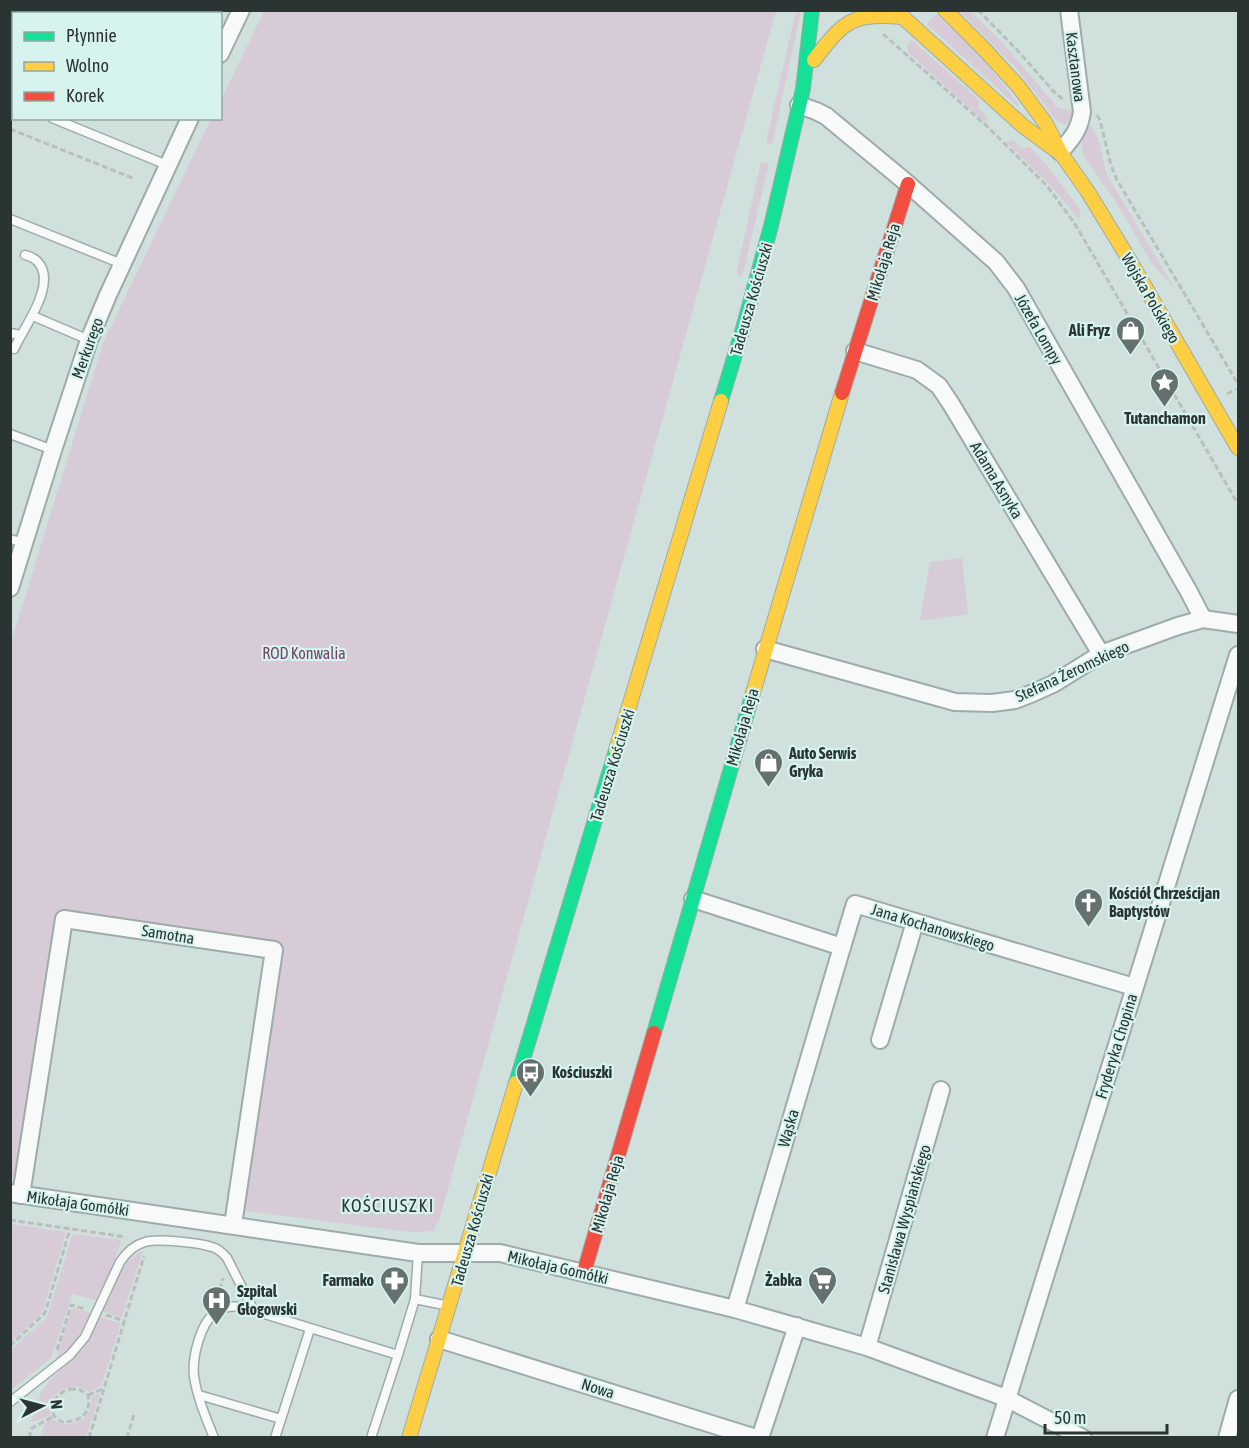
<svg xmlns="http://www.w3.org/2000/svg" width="1249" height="1448" viewBox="0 0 1249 1448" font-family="'Asap Condensed',sans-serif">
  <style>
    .green { fill: #d6cbd6 }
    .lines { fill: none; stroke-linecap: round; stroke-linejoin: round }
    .lane-casing { stroke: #9eaba8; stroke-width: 11 }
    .street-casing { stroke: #9eaba8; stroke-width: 20 }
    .fast-casing { stroke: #9eaba8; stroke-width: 16 }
    .slow-casing { stroke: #9eaba8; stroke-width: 16 }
    .jam-casing { stroke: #9eaba8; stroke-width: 16 }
    .path { stroke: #babfbe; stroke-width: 3; stroke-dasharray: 6 3; stroke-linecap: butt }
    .lane { stroke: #f8fafa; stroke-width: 8 }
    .street { stroke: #f8fafa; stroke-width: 16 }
    .fast { stroke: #16e098; stroke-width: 14 }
    .slow { stroke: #ffcf43; stroke-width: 14 }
    .jam { stroke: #f24e42; stroke-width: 14 }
    .labels { text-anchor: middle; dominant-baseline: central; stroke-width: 4.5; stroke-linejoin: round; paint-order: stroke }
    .street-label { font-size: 16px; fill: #2a3533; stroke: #d7f3ee }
    .poi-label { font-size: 16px; font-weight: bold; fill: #2a3533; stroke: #d7f3ee; text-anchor: start }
    .park-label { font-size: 16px; fill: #77426b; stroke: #d7f3ee }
    .neighbourhood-label { font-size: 18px; letter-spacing: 1.5px; fill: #2a3533; stroke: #d7f3ee }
  </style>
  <rect width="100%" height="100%" fill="#d0e0dc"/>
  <g class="green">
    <polygon points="11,10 70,11 67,13 14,14 14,76 11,79"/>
    <polygon points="264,11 776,11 439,1221 433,1231 416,1232 385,1229 239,1210 281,943 59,910 15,1178 11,1177 10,646 103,343 211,119 220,118 221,100"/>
    <polygon points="796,11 801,11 772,144 766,142"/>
    <polygon points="959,11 970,11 1000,40 1057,107 1074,112 1071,121 1065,124 1057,121 1017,69"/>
    <polygon points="936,14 981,57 1020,106 1017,106 927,24"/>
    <polygon points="912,40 979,100 978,108 987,116 986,123 909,53 907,47"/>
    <path d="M1089 124C1104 142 1100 157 1108 177L1175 289 1151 262 1118 205 1084 156C1079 143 1083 136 1089 124Z"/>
    <polygon points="1013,140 1021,148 1030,147 1044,162 1081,211 1079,219 1050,185 1006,142"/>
    <polygon points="761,162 769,164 742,277 737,274 737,270"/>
    <polygon points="962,558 968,614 920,621 930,562"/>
    <polygon points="11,1224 66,1232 42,1313 11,1342"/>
    <polygon points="75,1234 121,1240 114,1263 95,1300 72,1294 51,1358 11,1390 11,1350 47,1317 72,1236"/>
    <polygon points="143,1250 122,1317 102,1311 124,1267 128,1261"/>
    <polygon points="74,1308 90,1313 75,1343 56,1360 71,1310"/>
    <path d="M99 1317 119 1323 120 1325 102 1384 99 1387 89 1392C86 1390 83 1388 80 1387 70 1384 56 1391 52 1399 50 1404 50 1410 50 1415L38 1421H31L41 1393 50 1380 82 1350 87 1343Z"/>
    <path d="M100 1393 86 1437H40L45 1423 53 1419C54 1420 61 1424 62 1424 72 1426 85 1420 89 1412 92 1407 91 1402 92 1397Z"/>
  </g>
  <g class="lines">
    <defs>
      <g id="lane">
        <polyline points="78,12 81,14"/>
        <polyline points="10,90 14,86"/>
        <polyline points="10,102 14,103"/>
        <polyline points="52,118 167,165"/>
        <polyline points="10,219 122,264"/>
        <polyline points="33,316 89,340"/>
        <polyline points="10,333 20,335"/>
        <path d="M14 349C23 328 59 283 37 261 34 258 29 256 25 255"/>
        <polyline points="10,434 53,450"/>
        <polyline points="10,539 24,543"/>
        <polyline points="415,1299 418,1253"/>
        <polyline points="199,1395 281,1419"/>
        <path d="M10 1402 70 1355 85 1337 120 1262C126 1253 134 1245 145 1242 157 1238 200 1243 212 1247 219 1249 223 1253 227 1258L254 1311"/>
        <path d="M214 1438C206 1418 197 1397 194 1376 192 1358 200 1323 216 1312 224 1306 233 1306 242 1307L398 1355 415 1299 449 1306"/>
        <polyline points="275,1438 310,1329"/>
        <polyline points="371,1438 398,1355"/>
      </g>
      <g id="street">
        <polyline points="220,54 241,10"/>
        <polyline points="799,105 816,111 826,116 908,184 996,262 1016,288 1189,592 1203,619"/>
        <path d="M1060 152C1072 138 1079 131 1082 112L1069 10"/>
        <polyline points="855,351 917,370 939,386 951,404 1101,654"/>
        <polyline points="10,588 53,450 89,340 108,295 190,118"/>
        <polyline points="765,649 955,702 992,703 1015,700 1033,693 1053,684 1101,654 1178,626 1203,619 1238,624"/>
        <polyline points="693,899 842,947 855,904 1134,987"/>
        <polyline points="880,1040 915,922"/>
        <polyline points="10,1193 418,1253 500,1253 735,1309 867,1347 1006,1398 1083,1438"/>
        <polyline points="21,1195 64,919 274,950 233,1225"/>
        <polyline points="735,1309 842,947"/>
        <polyline points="439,1339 756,1438"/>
        <polyline points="867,1347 941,1090"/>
        <polyline points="760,1438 797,1326"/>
        <polyline points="995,1438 1238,655"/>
        <polyline points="1227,1438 1238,1399"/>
      </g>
      <g id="fast">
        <polyline points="721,401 744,325 771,226 803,89 812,10"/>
        <polyline points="654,1033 752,696"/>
        <polyline points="516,1083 616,750"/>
      </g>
      <g id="slow">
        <polyline points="895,10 1023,126 1057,151"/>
        <polyline points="945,10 984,49 1018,86 1046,124 1060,152 1088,192 1130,261 1238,448"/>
        <path d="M814 60C844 21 851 13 902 17"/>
        <polyline points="752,696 842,393"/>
        <polyline points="616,750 721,401"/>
        <polyline points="409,1438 516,1083"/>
      </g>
      <g id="jam">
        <polyline points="842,393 908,184"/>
        <polyline points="584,1272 654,1033"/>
      </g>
    </defs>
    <use href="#lane" class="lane-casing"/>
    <use href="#street" class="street-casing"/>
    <use href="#fast" class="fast-casing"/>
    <use href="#slow" class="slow-casing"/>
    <use href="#jam" class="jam-casing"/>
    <g class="path">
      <polyline points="978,10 1018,51 1054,92 1064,100"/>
      <polyline points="883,34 988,127 1048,187 1075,224 1238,504"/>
      <polyline points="10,71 14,72"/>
      <polyline points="1097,115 1100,120 1111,165 1117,180 1238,384"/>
      <polyline points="10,129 135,179"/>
      <polyline points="1227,394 1236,389"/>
      <polyline points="10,1220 126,1237"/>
      <polyline points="217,1298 223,1278"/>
      <polyline points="106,1315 125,1321"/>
      <polyline points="10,1346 45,1313 70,1229"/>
      <polyline points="57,1350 71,1305 85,1309"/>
      <path d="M70 1389H79L88 1395C92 1414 80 1422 62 1422L54 1416C50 1402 57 1393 70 1389Z"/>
      <polyline points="88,1395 103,1389"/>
      <polyline points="29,1438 32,1428 54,1416"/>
      <polyline points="89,1438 144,1256"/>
      <polyline points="127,1438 134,1414"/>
    </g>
    <use href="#lane" class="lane"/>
    <use href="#street" class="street"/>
    <use href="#fast" class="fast"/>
    <use href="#slow" class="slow"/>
    <use href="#jam" class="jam"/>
  </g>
  <defs>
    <symbol id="shop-pin" viewBox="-11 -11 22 30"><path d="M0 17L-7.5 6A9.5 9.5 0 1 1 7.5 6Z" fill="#64716e" stroke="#d7f3ee"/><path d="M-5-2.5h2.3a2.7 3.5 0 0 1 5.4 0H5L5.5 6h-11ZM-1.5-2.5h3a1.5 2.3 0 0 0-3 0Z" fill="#fff"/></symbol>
    <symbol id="sight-pin" viewBox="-11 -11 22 30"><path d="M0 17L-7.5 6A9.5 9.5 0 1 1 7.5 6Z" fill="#64716e" stroke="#d7f3ee"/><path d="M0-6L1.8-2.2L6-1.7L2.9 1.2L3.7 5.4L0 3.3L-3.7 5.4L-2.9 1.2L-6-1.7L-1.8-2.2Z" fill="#fff"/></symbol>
    <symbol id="church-pin" viewBox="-11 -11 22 30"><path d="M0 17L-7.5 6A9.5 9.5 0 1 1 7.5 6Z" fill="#64716e" stroke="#d7f3ee"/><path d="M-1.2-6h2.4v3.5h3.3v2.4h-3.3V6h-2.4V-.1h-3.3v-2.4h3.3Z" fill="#fff"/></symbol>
    <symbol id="bus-pin" viewBox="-11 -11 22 30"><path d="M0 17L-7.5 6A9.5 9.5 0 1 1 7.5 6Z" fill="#64716e" stroke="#d7f3ee"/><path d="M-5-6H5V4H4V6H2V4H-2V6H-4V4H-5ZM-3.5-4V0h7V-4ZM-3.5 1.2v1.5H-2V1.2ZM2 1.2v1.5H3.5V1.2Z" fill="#fff"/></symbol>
    <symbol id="pharmacy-pin" viewBox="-11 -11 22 30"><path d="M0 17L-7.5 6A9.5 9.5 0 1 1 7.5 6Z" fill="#64716e" stroke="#d7f3ee"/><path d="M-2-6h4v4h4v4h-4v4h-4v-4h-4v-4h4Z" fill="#fff"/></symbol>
    <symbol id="supermarket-pin" viewBox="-11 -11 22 30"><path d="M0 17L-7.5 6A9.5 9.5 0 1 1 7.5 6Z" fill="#64716e" stroke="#d7f3ee"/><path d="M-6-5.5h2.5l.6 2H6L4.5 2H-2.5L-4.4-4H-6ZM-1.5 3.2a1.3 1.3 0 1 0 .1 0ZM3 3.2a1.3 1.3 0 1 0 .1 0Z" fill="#fff"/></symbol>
    <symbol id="hospital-pin" viewBox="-11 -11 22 30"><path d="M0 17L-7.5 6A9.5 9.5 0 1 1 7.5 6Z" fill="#64716e" stroke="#d7f3ee"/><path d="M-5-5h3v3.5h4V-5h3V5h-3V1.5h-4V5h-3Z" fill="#fff"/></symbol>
  </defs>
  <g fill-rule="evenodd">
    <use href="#shop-pin" x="1114" y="314" width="33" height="45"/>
    <use href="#sight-pin" x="1148" y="366" width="33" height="45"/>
    <use href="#shop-pin" x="752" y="746" width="33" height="45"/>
    <use href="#church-pin" x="1072" y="886" width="33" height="45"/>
    <use href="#bus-pin" x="514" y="1056" width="33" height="45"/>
    <use href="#pharmacy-pin" x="378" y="1264" width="33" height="45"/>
    <use href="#supermarket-pin" x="806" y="1264" width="33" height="45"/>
    <use href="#hospital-pin" x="200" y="1284" width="33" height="45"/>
  </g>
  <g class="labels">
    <g class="street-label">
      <text transform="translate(1076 67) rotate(83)">Kasztanowa</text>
      <text transform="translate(883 262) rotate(-73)">Mikołaja Reja</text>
      <text transform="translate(1151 298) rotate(60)">Wojska Polskiego</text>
      <text transform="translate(751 299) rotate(-74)">Tadeusza Kościuszki</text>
      <text transform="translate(1039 329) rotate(60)">Józefa Lompy</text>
      <text transform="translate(87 348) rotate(-70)">Merkurego</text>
      <text transform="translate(997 480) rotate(59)">Adama Asnyka</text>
      <text transform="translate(1072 671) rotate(-25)">Stefana Żeromskiego</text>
      <text transform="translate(742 727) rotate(-74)">Mikołaja Reja</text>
      <text transform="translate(612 765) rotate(-73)">Tadeusza Kościuszki</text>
      <text transform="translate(933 927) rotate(17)">Jana Kochanowskiego</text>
      <text transform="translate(168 934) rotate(9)">Samotna</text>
      <text transform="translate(1116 1046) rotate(-73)">Fryderyka Chopina</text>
      <text transform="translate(788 1128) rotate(-74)">Wąska</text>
      <text transform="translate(607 1194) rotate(-74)">Mikołaja Reja</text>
      <text transform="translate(78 1203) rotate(8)">Mikołaja Gomółki</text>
      <text transform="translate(904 1219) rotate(-74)">Stanisława Wyspiańskiego</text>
      <text transform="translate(472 1230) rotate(-74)">Tadeusza Kościuszki</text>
      <text transform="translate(558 1267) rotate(13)">Mikołaja Gomółki</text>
      <text transform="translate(598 1388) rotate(17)">Nowa</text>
    </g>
    <g class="poi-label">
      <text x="1110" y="330" text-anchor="end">Ali Fryz</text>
      <text x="1165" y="418" text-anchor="middle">Tutanchamon</text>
      <text x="789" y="753">Auto Serwis<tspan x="789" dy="18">Gryka</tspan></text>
      <text x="1109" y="893">Kościół Chrześcijan<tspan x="1109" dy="18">Baptystów</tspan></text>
      <text x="552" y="1072">Kościuszki</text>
      <text x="374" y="1280" text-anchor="end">Farmako</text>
      <text x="802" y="1280" text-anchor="end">Żabka</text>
      <text x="237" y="1291">Szpital<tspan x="237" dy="18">Głogowski</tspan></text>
    </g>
    <g class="park-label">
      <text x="304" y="653">ROD Konwalia</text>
    </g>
    <g class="neighbourhood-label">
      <text x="388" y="1205">KOŚCIUSZKI</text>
    </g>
  </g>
  <rect width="1249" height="1448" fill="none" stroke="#2a3533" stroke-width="24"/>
  <rect x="12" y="12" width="210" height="108" fill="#d7f3ee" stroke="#92a7a3" stroke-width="1.5"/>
  <rect x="24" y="32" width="30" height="9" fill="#16e098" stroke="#92a7a3" stroke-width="1.5"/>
  <text x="66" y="42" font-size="18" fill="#2a3533">Płynnie</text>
  <rect x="24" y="62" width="30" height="9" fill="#ffcf43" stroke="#92a7a3" stroke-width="1.5"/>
  <text x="66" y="72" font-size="18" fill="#2a3533">Wolno</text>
  <rect x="24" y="92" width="30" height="9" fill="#f24e42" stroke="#92a7a3" stroke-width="1.5"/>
  <text x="66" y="102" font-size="18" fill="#2a3533">Korek</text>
  <g transform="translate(42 1406) rotate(84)" stroke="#d7f3ee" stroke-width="4.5" paint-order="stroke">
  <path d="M0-4.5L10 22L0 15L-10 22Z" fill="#2a3533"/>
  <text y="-9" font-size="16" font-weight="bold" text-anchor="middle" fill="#2a3533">N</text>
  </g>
  <path d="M1045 1424v9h122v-9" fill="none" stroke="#2a3533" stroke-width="3"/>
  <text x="1054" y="1424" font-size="18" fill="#2a3533" stroke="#d7f3ee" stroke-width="4.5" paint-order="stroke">50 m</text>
</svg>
